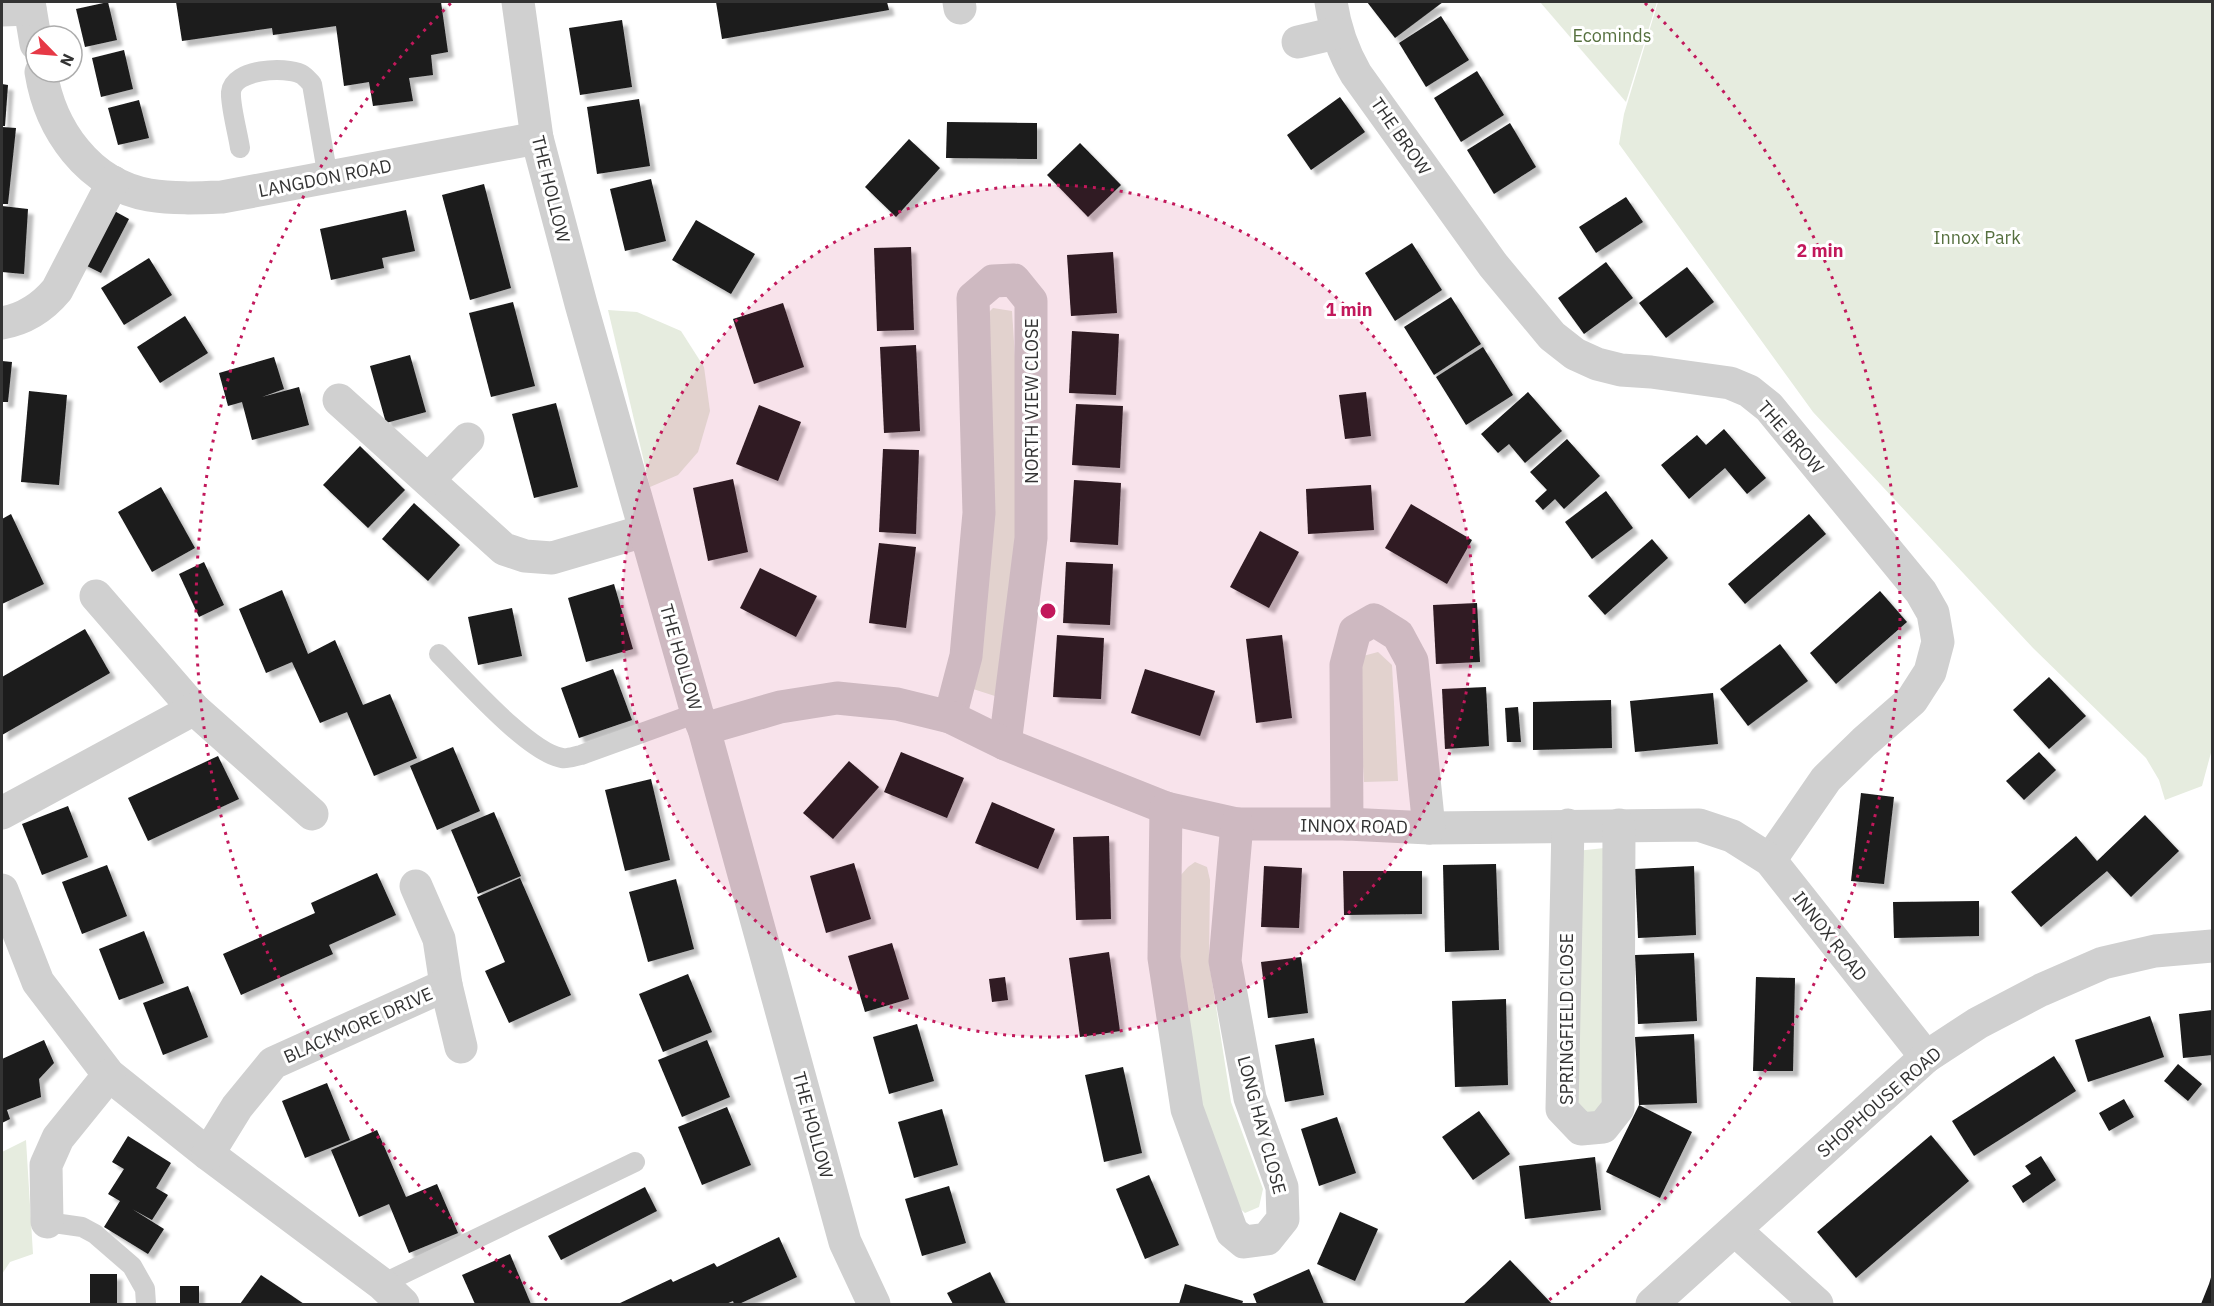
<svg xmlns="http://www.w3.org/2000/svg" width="2214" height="1306" viewBox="0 0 2214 1306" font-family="'IBM Plex Sans',sans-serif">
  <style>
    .green { fill: #e6ecdf }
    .building { fill: #1a1a1a; filter: url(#shadow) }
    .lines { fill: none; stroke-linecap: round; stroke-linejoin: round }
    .service { stroke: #d0d0d0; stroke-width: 20 }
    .minor { stroke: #d0d0d0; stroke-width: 33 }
    .tertiary { stroke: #d0d0d0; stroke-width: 33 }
    .ring { fill: none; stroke: #c2185b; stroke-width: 3; stroke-dasharray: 3 6 }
    .labels { text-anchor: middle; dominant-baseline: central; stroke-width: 6; stroke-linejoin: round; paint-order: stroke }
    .park-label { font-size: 18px; fill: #56703f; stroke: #fff }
    .street-label { font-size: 18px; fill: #333; stroke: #fff }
    .centre { fill: #c2185b; stroke: #fff; stroke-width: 3 }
    .ring-label { font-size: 18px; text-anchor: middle; font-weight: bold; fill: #c2185b; stroke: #fff; stroke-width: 6; stroke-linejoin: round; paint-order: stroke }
  </style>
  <defs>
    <filter id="shadow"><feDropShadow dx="5.5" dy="5.5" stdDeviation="1.5" flood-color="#0004"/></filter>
  </defs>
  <rect width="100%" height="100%" fill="#fff"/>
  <g class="green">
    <polygon points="1540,2 1657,2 1626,102"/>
    <polygon points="1658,2 2212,2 2212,749 2202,786 2165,800 2159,780 2146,758 2033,648 1813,412 1619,144 1624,114"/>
    <polygon points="993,308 1012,311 1018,403 1015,554 998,697 970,688 984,317"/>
    <polygon points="608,310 637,312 681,331 704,367 710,411 698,452 678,475 650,487"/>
    <polygon points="1378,652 1392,665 1398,781 1364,782 1357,672 1363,656"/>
    <polygon points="1614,847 1601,1116 1571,1111 1576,851"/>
    <polygon points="1195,862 1207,867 1210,880 1209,962 1231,1102 1263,1189 1259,1207 1245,1213 1235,1204 1200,1104 1179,961 1180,876 1188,867"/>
    <polygon points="26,1140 33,1254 10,1262 2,1274 2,1152"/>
  </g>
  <g class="building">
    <polygon points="108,2 117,40 85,47 76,9"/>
    <polygon points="176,2 441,2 448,52 431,55 433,75 409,78 413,101 373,106 369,82 344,86 336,26 273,35 272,28 182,41"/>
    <polygon points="716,2 887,2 889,10 722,39"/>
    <polygon points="1367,2 1443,2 1395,38"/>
    <polygon points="1441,16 1469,60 1426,87 1399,43"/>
    <polygon points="622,20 632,87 580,95 569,28"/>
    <polygon points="124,50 133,89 101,97 92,58"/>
    <polygon points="1477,71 1504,115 1461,142 1434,98"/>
    <polygon points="2,84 8,85 5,126 2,126"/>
    <polygon points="1340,97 1365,132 1311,170 1287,135"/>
    <polygon points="639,99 650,166 597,174 587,107"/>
    <polygon points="139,100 149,138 118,145 108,108"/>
    <polygon points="947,122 1037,123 1037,159 946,158"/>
    <polygon points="1510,123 1536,167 1494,194 1467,150"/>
    <polygon points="2,127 16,128 8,204 2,204"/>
    <polygon points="909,139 940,168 896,217 865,187"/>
    <polygon points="1080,143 1121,185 1088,217 1047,175"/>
    <polygon points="651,179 666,241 625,251 610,189"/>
    <polygon points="484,184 511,288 470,300 442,195"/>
    <polygon points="1626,197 1643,222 1596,253 1579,227"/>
    <polygon points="2,206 28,209 24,274 2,272"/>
    <polygon points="107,207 129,219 101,273 79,262"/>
    <polygon points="406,210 415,251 382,258 384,268 331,280 320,229"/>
    <polygon points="696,220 755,254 731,294 672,260"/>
    <polygon points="1412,243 1442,290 1395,321 1365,273"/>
    <polygon points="911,247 914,330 877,331 874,248"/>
    <polygon points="1113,252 1117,313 1071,316 1067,255"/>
    <polygon points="149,258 172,295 124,325 101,288"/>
    <polygon points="1606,262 1633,298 1584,334 1558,298"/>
    <polygon points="1687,267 1714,302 1666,338 1639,303"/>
    <polygon points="1451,297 1481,344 1434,375 1404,327"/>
    <polygon points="513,302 535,386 491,397 469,313"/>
    <polygon points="783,303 804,367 754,384 733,319"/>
    <polygon points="185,316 208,353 160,383 137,347"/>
    <polygon points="1072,331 1119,334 1116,395 1069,393"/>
    <polygon points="916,345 920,431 884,433 880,347"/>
    <polygon points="1483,347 1513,395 1466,425 1436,377"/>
    <polygon points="410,355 426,412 386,423 370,366"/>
    <polygon points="274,357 284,389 262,397 299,387 309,425 252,440 242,402 228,406 219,373"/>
    <polygon points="2,361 12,362 8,402 2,402"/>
    <polygon points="29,391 67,395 59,485 21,482"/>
    <polygon points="1366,392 1371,436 1345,439 1339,395"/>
    <polygon points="1528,392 1562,431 1525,463 1509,444 1498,453 1481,434"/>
    <polygon points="556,403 578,487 534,498 512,414"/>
    <polygon points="1076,404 1123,406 1120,468 1072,465"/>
    <polygon points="759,405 801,422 778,481 736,464"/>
    <polygon points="1724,429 1766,478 1747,494 1725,468 1689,499 1661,465 1697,435 1706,445"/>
    <polygon points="1567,439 1600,476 1564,509 1555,499 1543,510 1535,501 1547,490 1530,472"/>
    <polygon points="360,446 405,490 368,528 323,485"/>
    <polygon points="883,449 919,450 916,534 879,532"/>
    <polygon points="733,479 748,552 708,561 693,488"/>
    <polygon points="1074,480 1121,483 1118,545 1070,542"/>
    <polygon points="1371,485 1374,530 1308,534 1306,489"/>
    <polygon points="161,487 195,548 152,572 118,512"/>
    <polygon points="1606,491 1633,528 1592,559 1565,522"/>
    <polygon points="414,503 460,545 428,581 382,539"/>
    <polygon points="1411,504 1472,540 1447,584 1385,548"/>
    <polygon points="11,514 44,584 2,604 2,519"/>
    <polygon points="1809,514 1826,534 1745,604 1728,584"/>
    <polygon points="1260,531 1299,552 1269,608 1230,587"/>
    <polygon points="1652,539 1668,558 1605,615 1588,596"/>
    <polygon points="879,543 916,547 906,628 869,623"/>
    <polygon points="204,562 224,605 199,617 179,574"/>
    <polygon points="1066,562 1113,564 1110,625 1063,623"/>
    <polygon points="760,568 817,596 796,637 740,608"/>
    <polygon points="614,584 633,649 586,662 568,598"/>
    <polygon points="282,590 308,654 335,640 363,705 390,694 417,758 374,776 347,712 320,723 292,662 266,673 239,609"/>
    <polygon points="1880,591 1907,622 1836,684 1810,653"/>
    <polygon points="1477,603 1480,662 1436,664 1433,605"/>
    <polygon points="512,608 522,656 478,665 468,617"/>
    <polygon points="85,629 110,673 2,735 2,677"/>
    <polygon points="1057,635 1104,638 1101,699 1053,697"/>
    <polygon points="1282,635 1292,718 1256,723 1246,639"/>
    <polygon points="1780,644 1808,681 1748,726 1720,689"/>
    <polygon points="613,669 632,720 579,738 561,688"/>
    <polygon points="1145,669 1215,691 1200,736 1131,713"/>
    <polygon points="2049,677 2086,716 2049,749 2013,710"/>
    <polygon points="1486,687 1489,746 1445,749 1442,689"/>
    <polygon points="1713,693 1718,744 1635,752 1630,701"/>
    <polygon points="1611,700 1612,748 1533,750 1533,702"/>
    <polygon points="1518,707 1521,742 1507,742 1505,708"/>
    <polygon points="453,747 480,811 437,830 410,766"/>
    <polygon points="901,752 964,778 947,818 884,792"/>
    <polygon points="2039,752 2056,770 2024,800 2006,781"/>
    <polygon points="218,756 239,799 148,841 128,798"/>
    <polygon points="849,761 879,787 833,839 803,813"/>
    <polygon points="651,779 670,860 625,871 605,790"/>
    <polygon points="1861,793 1894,797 1884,884 1851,881"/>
    <polygon points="992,802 1055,829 1038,869 975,843"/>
    <polygon points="68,806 88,857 42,875 22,824"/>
    <polygon points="494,812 521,876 478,894 451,830"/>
    <polygon points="2145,815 2179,851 2131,897 2107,871 2041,927 2011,892 2076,836 2097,861"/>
    <polygon points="1109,836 1111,919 1076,920 1073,837"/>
    <polygon points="854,863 871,919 826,933 810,876"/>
    <polygon points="1496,864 1499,950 1445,952 1443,865"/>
    <polygon points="107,865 127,916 82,934 62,882"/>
    <polygon points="1264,866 1302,868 1299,928 1261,927"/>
    <polygon points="1694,866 1696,935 1638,938 1635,869"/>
    <polygon points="1343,871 1422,871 1422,914 1344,915"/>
    <polygon points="377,873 396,915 329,945 333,954 241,995 223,954 315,913 311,903"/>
    <polygon points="520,878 571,995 509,1023 485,971 505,962 477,897"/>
    <polygon points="676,879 694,949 648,962 629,892"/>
    <polygon points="1979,901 1979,936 1894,938 1893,902"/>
    <polygon points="144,931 164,983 119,1000 99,949"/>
    <polygon points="892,943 909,999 865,1012 848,956"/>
    <polygon points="1109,952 1120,1031 1080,1037 1069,958"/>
    <polygon points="1694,953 1697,1021 1638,1024 1635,955"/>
    <polygon points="1301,957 1308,1013 1268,1018 1261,962"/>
    <polygon points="688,974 712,1032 663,1052 639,994"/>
    <polygon points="1005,977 1008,1000 992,1002 989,979"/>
    <polygon points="1756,977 1795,978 1793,1071 1753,1071"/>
    <polygon points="188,986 208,1037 163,1055 143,1003"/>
    <polygon points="1506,999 1508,1085 1455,1087 1452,1001"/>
    <polygon points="2212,1010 2212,1055 2183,1058 2179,1014"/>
    <polygon points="2150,1016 2164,1057 2088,1082 2075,1040"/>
    <polygon points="917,1024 934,1081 889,1094 873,1037"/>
    <polygon points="1694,1034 1697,1103 1639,1105 1692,1132 1660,1198 1606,1172 1639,1105 1635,1037"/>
    <polygon points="1314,1038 1324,1095 1285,1102 1275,1045"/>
    <polygon points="44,1040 54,1063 39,1079 41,1097 7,1110 10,1119 2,1123 2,1059"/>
    <polygon points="707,1040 730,1097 682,1117 658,1060"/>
    <polygon points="2054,1056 2076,1091 1974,1156 1952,1121"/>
    <polygon points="2178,1064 2202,1084 2188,1101 2164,1081"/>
    <polygon points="1123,1067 1142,1153 1104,1162 1085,1075"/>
    <polygon points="327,1083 350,1140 305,1158 282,1101"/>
    <polygon points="2124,1099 2134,1117 2109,1131 2099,1113"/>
    <polygon points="727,1107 751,1165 702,1185 678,1127"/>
    <polygon points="942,1109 958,1165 914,1178 898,1122"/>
    <polygon points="1479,1111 1510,1154 1473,1180 1442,1137"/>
    <polygon points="1337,1117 1356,1173 1319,1186 1301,1129"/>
    <polygon points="377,1130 406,1197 437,1184 458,1233 409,1253 389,1204 359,1217 331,1150"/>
    <polygon points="1931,1135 1969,1181 1856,1278 1817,1232"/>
    <polygon points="128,1136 171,1163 156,1188 168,1195 152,1220 132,1209 164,1229 148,1254 104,1227 120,1201 108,1194 124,1169 112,1162"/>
    <polygon points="2041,1156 2056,1180 2023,1203 2012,1186 2031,1174 2025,1166"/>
    <polygon points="1595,1157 1601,1210 1525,1219 1519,1166"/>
    <polygon points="1149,1175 1179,1245 1145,1259 1116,1189"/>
    <polygon points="949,1186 966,1243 922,1256 905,1199"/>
    <polygon points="645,1187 657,1211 561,1260 548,1236"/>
    <polygon points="1340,1212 1378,1229 1355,1281 1317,1264"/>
    <polygon points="779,1237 797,1277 739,1304 734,1304 733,1301 726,1304 618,1304 671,1279 673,1282 714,1263 717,1267"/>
    <polygon points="510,1254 531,1304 475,1304 462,1275"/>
    <polygon points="1510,1260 1552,1304 1463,1304 1484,1285"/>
    <polygon points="1309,1269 1324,1304 1257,1304 1253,1294"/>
    <polygon points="990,1272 1006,1304 953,1304 947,1293"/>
    <rect x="90" y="1274" width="27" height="30"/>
    <polygon points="2212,1274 2212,1304 2201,1304 2209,1284"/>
    <polygon points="261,1275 285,1291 304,1304 240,1304"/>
    <polygon points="1185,1284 1243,1301 1242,1304 1179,1304"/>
    <rect x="180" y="1286" width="19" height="18"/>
  </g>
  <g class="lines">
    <g class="service">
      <path d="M240 148C238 134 230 105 231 92 233 69 285 66 301 74 305 76 309 81 312 84L328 178"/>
      <path d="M439 654C465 680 529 753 562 758 568 759 575 756 581 755L697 713"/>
      <polyline points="47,1222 82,1227 95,1234 132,1266 145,1289 146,1304"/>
      <polyline points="382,1284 635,1162"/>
    </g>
    <g class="minor">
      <polyline points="29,2 36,44"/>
      <polyline points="959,2 960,8"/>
      <path d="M1331 2C1335 29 1342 50 1356 74L1493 265 1552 336 1575 354 1597 364 1621 370 1651 372 1730 383 1749 391 1769 407 1921 592 1933 613 1938 642 1930 672 1912 700 1864 742 1826 779 1770 860"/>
      <polyline points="2,10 30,9"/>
      <polyline points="1298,42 1336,33"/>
      <path d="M41 72C50 129 88 184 149 195 173 199 197 198 222 197L537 138"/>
      <path d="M2 323C25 319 42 308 57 290L113 182"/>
      <polyline points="339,400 504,549 525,556 552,558 644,531"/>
      <polyline points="428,480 468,439"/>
      <polyline points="96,596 194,709 312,814"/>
      <polyline points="950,717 966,656 979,513 973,298 993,281 1014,280 1031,301 1031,538 1005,744"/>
      <polyline points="704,729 780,707 837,698 897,704 950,717 1005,744 1166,808 1237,824 1347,824 1429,828 1699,825 1732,836 1770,860 1926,1057"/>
      <polyline points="1166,808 1164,958 1187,1109 1232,1232 1244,1242 1267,1239 1283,1219 1282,1187 1250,1098 1225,961 1237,824"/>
      <polyline points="2,813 194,709"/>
      <polyline points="1347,824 1346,665 1355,631 1374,620 1398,635 1412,661 1429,828"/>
      <polyline points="1568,825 1562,1109 1581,1129 1603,1127 1618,1108 1619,825"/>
      <polyline points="416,886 439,939 446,985"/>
      <polyline points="2,890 38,982 109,1075 208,1154 382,1284 403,1304"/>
      <polyline points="208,1154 237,1107 273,1063 446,985 461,1047"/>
      <polyline points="47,1222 46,1165 58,1138 109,1075"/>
      <polyline points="1735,1230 1817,1304"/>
    </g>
    <g class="tertiary">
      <polyline points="518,2 537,138 581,304 697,713 704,729 845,1242 874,1304"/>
      <polyline points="1652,1304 1926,1057 1978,1023 2041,990 2103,963 2155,951 2212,946"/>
    </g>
  </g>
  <circle cx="1048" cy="611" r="426" fill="#c2185b" fill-opacity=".12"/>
  <g class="ring">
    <circle cx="1048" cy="611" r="426"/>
    <path d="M547 1300A852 852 0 0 1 451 3M1645 3A852 852 0 0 1 1549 1300"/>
  </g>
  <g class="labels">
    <g class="park-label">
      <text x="1612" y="35">Ecominds</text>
      <text x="1977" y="237">Innox Park</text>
    </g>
    <g class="street-label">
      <text transform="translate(1401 136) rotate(55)">THE BROW</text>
      <text transform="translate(325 178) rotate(-11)">LANGDON ROAD</text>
      <text transform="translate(551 189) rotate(76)">THE HOLLOW</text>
      <text transform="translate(1031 401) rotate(-90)">NORTH VIEW CLOSE</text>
      <text transform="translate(1791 437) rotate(49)">THE BROW</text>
      <text transform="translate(681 657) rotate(74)">THE HOLLOW</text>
      <text transform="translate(1354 826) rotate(1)">INNOX ROAD</text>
      <text transform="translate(1830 936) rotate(52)">INNOX ROAD</text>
      <text transform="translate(1566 1019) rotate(-90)">SPRINGFIELD CLOSE</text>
      <text transform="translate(358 1025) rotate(-24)">BLACKMORE DRIVE</text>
      <text transform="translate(1879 1102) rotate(-41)">SHOPHOUSE ROAD</text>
      <text transform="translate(813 1125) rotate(75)">THE HOLLOW</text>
      <text transform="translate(1262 1125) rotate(75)">LONG HAY CLOSE</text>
    </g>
  </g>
  <circle cx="1048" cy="611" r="9" class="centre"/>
  <g class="ring-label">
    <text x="1820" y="257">2 min</text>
    <text x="1349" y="316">1 min</text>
  </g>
  <rect width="2214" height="1306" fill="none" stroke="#333333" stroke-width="6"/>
  <g transform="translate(54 54) rotate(115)"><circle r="28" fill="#ffffff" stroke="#adadad" stroke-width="1.5"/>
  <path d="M0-4.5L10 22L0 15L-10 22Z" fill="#e63946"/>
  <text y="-9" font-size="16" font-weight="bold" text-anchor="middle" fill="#333333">N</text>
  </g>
</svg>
